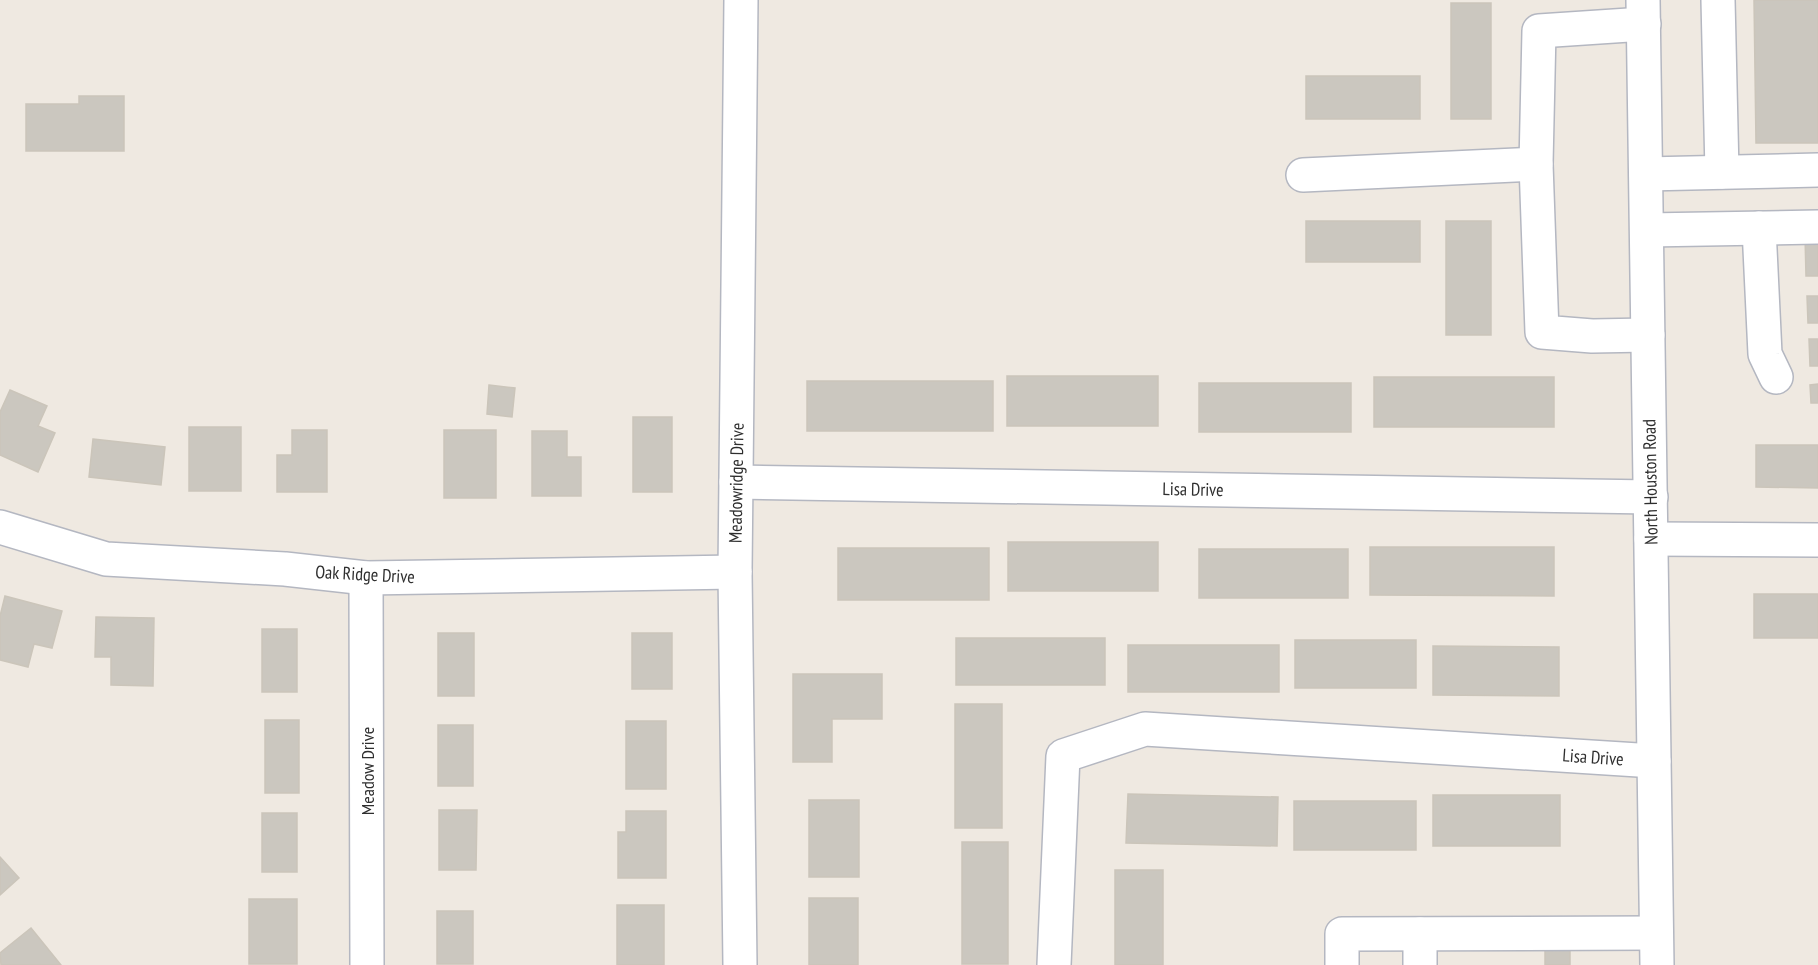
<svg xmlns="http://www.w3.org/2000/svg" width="1818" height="965" viewBox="0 0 1818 965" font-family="'PT Sans Narrow',sans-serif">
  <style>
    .building { fill: #cbc7bf; stroke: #cbc5ba; stroke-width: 1.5 }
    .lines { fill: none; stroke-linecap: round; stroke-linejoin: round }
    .minor-casing { stroke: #b4b7c1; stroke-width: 36 }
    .minor { stroke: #fff; stroke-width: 33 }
    .labels { text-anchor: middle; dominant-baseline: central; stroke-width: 4.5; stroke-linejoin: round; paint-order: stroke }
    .street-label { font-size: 18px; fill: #2e2e2e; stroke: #fff }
  </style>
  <rect width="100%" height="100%" fill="#efe9e1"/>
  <g class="building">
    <polygon points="1754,0 1818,0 1818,143 1756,143"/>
    <rect x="1451" y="3" width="40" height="116"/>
    <rect x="1306" y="76" width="114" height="43"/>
    <polygon points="79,96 124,96 124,151 26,151 26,104 79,104"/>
    <rect x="1306" y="221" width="114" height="41"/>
    <rect x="1446" y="221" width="45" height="114"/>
    <polygon points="1805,236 1818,236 1818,276 1806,276"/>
    <polygon points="1807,296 1818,296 1818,323 1808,323"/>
    <polygon points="1809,339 1818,339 1818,366 1810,366"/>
    <rect x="1007" y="376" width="151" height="50"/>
    <rect x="1374" y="377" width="180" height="50"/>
    <rect x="807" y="381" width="186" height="50"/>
    <rect x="1199" y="383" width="152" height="49"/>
    <polygon points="1818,384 1818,403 1811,403 1810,385"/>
    <polygon points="489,385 515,388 512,417 487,414"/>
    <polygon points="10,390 47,406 38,426 55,433 38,472 0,455 0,412"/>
    <rect x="633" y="417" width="39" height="75"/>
    <rect x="189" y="427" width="52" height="64"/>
    <polygon points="292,430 327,430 327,492 277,492 277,455 292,455"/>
    <rect x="444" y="430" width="52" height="68"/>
    <polygon points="532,431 567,431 567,457 581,457 581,496 532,496"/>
    <polygon points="93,439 165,447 161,485 89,477"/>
    <polygon points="1756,445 1818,445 1818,488 1756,487"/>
    <rect x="1008" y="542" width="150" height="49"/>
    <polygon points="1370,547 1554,547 1554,596 1370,595"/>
    <rect x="838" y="548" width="151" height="52"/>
    <rect x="1199" y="549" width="149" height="49"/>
    <rect x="1754" y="594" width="64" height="44"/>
    <polygon points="5,596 62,611 52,648 34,644 28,667 0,660 0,616"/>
    <polygon points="96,617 154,618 153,686 111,685 111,657 95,657"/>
    <rect x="262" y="629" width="35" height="63"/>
    <rect x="438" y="633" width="36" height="63"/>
    <rect x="632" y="633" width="40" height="56"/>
    <rect x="956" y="638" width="149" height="47"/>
    <rect x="1295" y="640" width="121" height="48"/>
    <rect x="1128" y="645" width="151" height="47"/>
    <polygon points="1433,646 1559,647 1559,696 1433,695"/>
    <polygon points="793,674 882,674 882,719 832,719 832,762 793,762"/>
    <rect x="955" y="704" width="47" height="124"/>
    <rect x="265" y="720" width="34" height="73"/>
    <rect x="626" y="721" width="40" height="68"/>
    <rect x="438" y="725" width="35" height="61"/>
    <polygon points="1128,794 1278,797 1277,846 1126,843"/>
    <rect x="1433" y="795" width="127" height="51"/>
    <rect x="809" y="800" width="50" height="77"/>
    <rect x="1294" y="801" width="122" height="49"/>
    <polygon points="439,810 477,810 476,870 439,870"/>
    <polygon points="626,811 666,811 666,878 618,878 618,832 626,832"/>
    <rect x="262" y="813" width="35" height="59"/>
    <rect x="962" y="842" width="46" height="122"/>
    <polygon points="0,857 19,878 0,895"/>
    <rect x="1115" y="870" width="48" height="95"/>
    <rect x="809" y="898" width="49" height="67"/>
    <rect x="249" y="899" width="48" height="65"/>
    <rect x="617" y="905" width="47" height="60"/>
    <rect x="437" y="911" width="36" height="53"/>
    <polygon points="31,928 61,965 1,965 0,953"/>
    <rect x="1545" y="947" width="25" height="18"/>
  </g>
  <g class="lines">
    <defs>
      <g id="minor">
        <polyline points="1643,0 1657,965"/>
        <polyline points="1718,0 1722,172"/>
        <polyline points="1644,24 1539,31 1536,164 1542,332 1592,336 1648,335"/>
        <polyline points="1646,174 1818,170"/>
        <polyline points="1303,175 1536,164"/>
        <polyline points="1759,228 1765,354 1776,377"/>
        <polyline points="1647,230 1818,227"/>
        <polyline points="736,482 1651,497"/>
        <polyline points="0,527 106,559 285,569 366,578 735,572"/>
        <polyline points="1651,539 1818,540"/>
        <polyline points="366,578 367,965"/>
        <polyline points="740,965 735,572 741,0"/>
        <polyline points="1054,965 1063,756 1145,729 1654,761"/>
        <polyline points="1342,965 1342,934 1656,933"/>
        <polyline points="1420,965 1420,934"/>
      </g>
    </defs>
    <use href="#minor" class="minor-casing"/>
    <use href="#minor" class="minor"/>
  </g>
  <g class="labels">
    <g class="street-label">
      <text transform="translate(1650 482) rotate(-91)">North Houston Road</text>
      <text transform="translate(736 483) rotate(-89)">Meadowridge Drive</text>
      <text transform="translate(1193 489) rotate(1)">Lisa Drive</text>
      <text transform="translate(365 574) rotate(3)">Oak Ridge Drive</text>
      <text transform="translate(1593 757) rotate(4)">Lisa Drive</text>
      <text transform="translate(367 771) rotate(-90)">Meadow Drive</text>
    </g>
  </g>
</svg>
